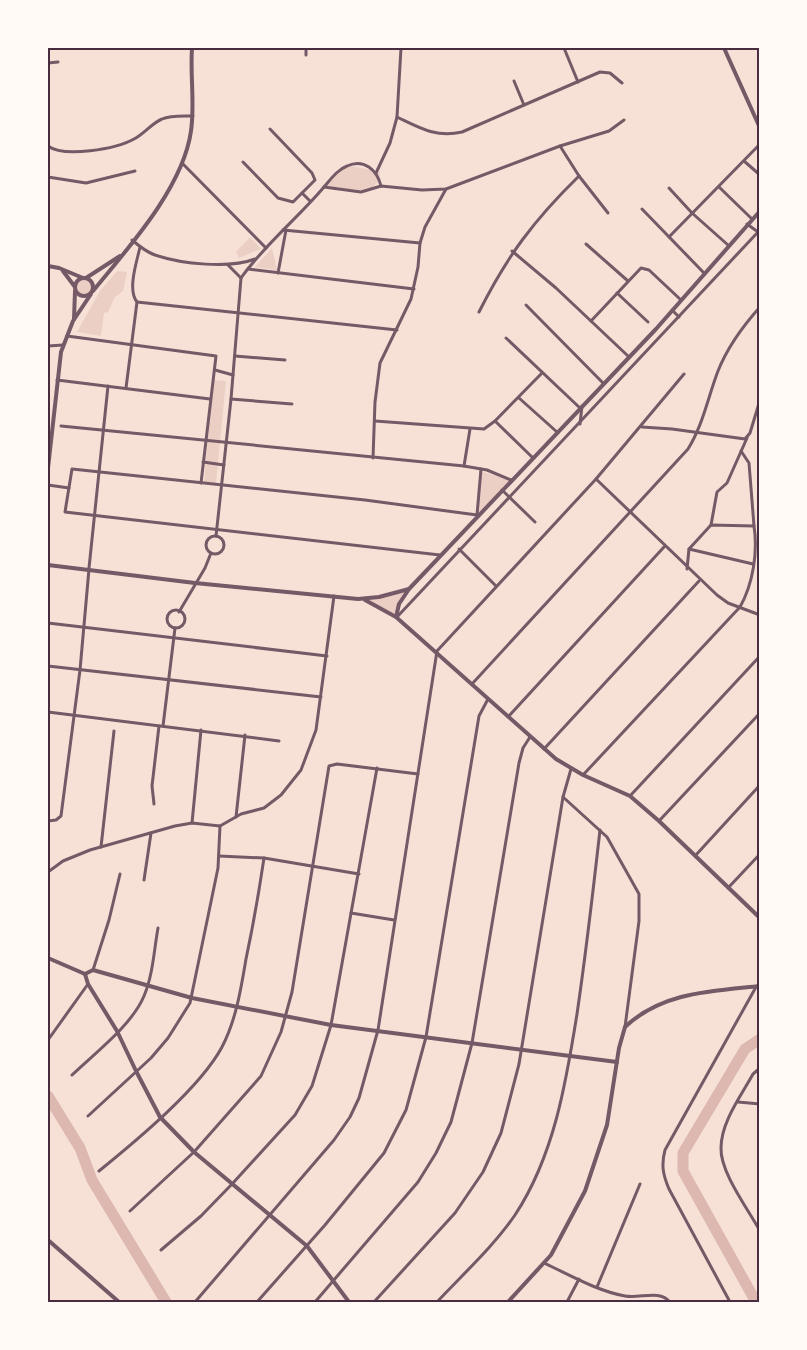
<svg xmlns="http://www.w3.org/2000/svg" width="807" height="1350" viewBox="0 0 807 1350" font-family="Figtree,sans-serif">
  <style>
    .green { fill: #ebcfc5 }
    .lines { fill: none; stroke-linecap: round; stroke-linejoin: round }
    .river { stroke: #dcb8b0; stroke-width: 11 }
    .minor { stroke: #755966; stroke-width: 3 }
    .tertiary { stroke: #755966; stroke-width: 4 }
    .neatline { fill: none; stroke: #4a2c40; stroke-width: 2 }
  </style>
  <rect width="100%" height="100%" fill="#f7e1d7"/>
  <g class="green">
    <polygon points="351,166 380,172 379,181 368,191 322,187 345,168"/>
    <polygon points="250,237 261,249 239,258 236,252"/>
    <polygon points="272,248 277,270 255,267"/>
    <polygon points="117,271 127,272 123,291 115,297 108,312 104,313 101,336 77,332 100,291"/>
    <circle cx="84" cy="288" r="8"/>
    <polygon points="213,380 226,381 216,483 204,482"/>
    <polygon points="480,471 510,480 477,515"/>
    <polygon points="407,590 394,614 368,601"/>
  </g>
  <g class="lines">
    <g class="river">
      <polyline points="48,1096 80,1148 92,1180 166,1302"/>
      <polyline points="756,1302 683,1171 683,1153 745,1049 760,1039"/>
    </g>
    <g class="minor">
      <polyline points="306,48 306,55"/>
      <polyline points="564,48 578,82"/>
      <polyline points="48,63 58,62"/>
      <polyline points="514,81 524,105"/>
      <path d="M397 117C420 128 436 138 462 132L600 72 610 73 622 83"/>
      <path d="M48 146C64 158 116 149 134 139 144 134 152 123 162 119 171 115 183 116 193 116"/>
      <polyline points="560,146 579,176 608,213"/>
      <polyline points="744,161 760,175"/>
      <polyline points="243,162 278,198 293,202 315,180 312,173 270,129"/>
      <polyline points="183,164 266,248"/>
      <polyline points="376,173 390,143 397,117 401,48"/>
      <polyline points="48,177 86,183 135,171"/>
      <polyline points="324,187 361,192 381,186 422,190 446,189 560,146 609,131 624,120"/>
      <polyline points="719,187 752,219"/>
      <polyline points="669,188 692,213 728,245"/>
      <polyline points="302,193 310,201"/>
      <polyline points="642,209 704,273"/>
      <polyline points="283,230 420,243"/>
      <polyline points="669,237 760,144"/>
      <path d="M132 240C139 246 146 252 155 255 182 264 229 269 255 259"/>
      <polyline points="586,244 628,281"/>
      <polyline points="512,251 556,288 628,356"/>
      <polyline points="228,265 241,278"/>
      <polyline points="248,269 414,289"/>
      <polyline points="278,273 286,230"/>
      <path d="M241 278C265 244 298 218 324 187 331 179 337 170 347 166 364 158 377 170 381 186"/>
      <polyline points="617,293 648,322"/>
      <polyline points="137,302 397,330"/>
      <polyline points="526,305 603,383"/>
      <polyline points="672,310 679,317"/>
      <path d="M479 312C507 256 534 220 579 176"/>
      <polyline points="591,321 641,268 649,270 681,300"/>
      <polyline points="67,336 216,356 201,483"/>
      <polyline points="506,338 580,408"/>
      <polyline points="48,346 63,345"/>
      <polyline points="235,356 285,360"/>
      <polyline points="215,370 233,375"/>
      <polyline points="57,380 210,399"/>
      <path d="M126 388 137 302C127 290 137 261 140 247"/>
      <polyline points="519,398 557,432"/>
      <polyline points="231,399 292,404"/>
      <polyline points="375,421 484,429 495,421 542,373"/>
      <polyline points="495,421 532,457"/>
      <polyline points="580,424 582,406"/>
      <polyline points="61,426 464,466 487,470 511,480"/>
      <polyline points="642,427 672,429 745,439 750,433 760,400"/>
      <polyline points="373,458 375,402 380,363 411,299 418,267 420,243 425,227 446,189"/>
      <polyline points="203,462 224,465"/>
      <polyline points="464,466 470,429"/>
      <polyline points="596,479 717,595 728,603 760,615"/>
      <polyline points="48,485 69,488"/>
      <polyline points="502,490 535,522"/>
      <polyline points="711,525 717,492 727,483 747,438"/>
      <polyline points="216,536 231,399 241,278"/>
      <circle cx="215" cy="545" r="9"/>
      <polyline points="459,549 496,586"/>
      <polyline points="689,549 753,564"/>
      <polyline points="440,555 65,512 72,469 365,500 477,515 481,469"/>
      <polyline points="89,568 108,386"/>
      <polyline points="687,569 689,549 711,525 754,526 749,463 741,451"/>
      <circle cx="176" cy="619" r="9"/>
      <polyline points="179,612 205,568 211,553"/>
      <polyline points="397,617 758,232 747,224"/>
      <polyline points="48,623 327,656"/>
      <polyline points="48,666 321,697"/>
      <path d="M472 684 688 449C703 425 708 397 718 371 728 346 742 327 760 307"/>
      <polyline points="48,712 279,741"/>
      <polyline points="508,717 664,547"/>
      <polyline points="163,726 175,628"/>
      <polyline points="544,749 699,581"/>
      <path d="M583 775 740 607C753 584 758 552 754 526"/>
      <polyline points="630,796 760,656"/>
      <polyline points="563,797 607,837 639,894 639,921 625,1027"/>
      <polyline points="154,804 152,786 159,726"/>
      <polyline points="236,817 245,735"/>
      <polyline points="48,821 56,820 61,816 80,670 89,569"/>
      <polyline points="659,821 760,713"/>
      <polyline points="192,823 201,730"/>
      <polyline points="101,847 114,731"/>
      <polyline points="219,856 264,858 359,874"/>
      <polyline points="695,856 760,785"/>
      <polyline points="48,872 63,861 90,850 175,826 192,823 220,826 241,814 264,808 281,795 301,770 316,730 334,596"/>
      <polyline points="144,880 151,833"/>
      <polyline points="728,888 760,854"/>
      <polyline points="351,913 394,920"/>
      <polyline points="93,970 109,920 120,874"/>
      <polyline points="48,1040 88,984"/>
      <path d="M760 1068 753 1074C741 1096 721 1122 721 1148 720 1172 748 1209 760 1231"/>
      <path d="M72 1075C95 1053 132 1025 144 996 153 975 154 950 158 928"/>
      <polyline points="738,1102 760,1104"/>
      <polyline points="88,1116 151,1058 168,1038 190,1003 218,868 220,826"/>
      <path d="M99 1171C136 1141 200 1088 222 1047 236 1020 241 989 246 959 253 926 259 892 264 858"/>
      <polyline points="130,1211 194,1152 261,1076 281,1032 292,992 329,766 337,764 418,774"/>
      <polyline points="161,1250 201,1216 233,1183 295,1115 312,1086 331,1025 377,768"/>
      <path d="M544 1263C570 1275 597 1291 625 1296 640 1299 659 1289 670 1302"/>
      <polyline points="597,1287 640,1184"/>
      <polyline points="195,1302 334,1140 350,1117 359,1098 378,1030 437,651 596,479 684,374"/>
      <polyline points="257,1302 325,1225 384,1153 406,1110 426,1037 479,716 488,699"/>
      <polyline points="315,1302 418,1182 436,1153 451,1122 472,1043 519,763 523,748 530,737"/>
      <polyline points="374,1302 455,1213 483,1172 501,1133 519,1064 563,797 571,769"/>
      <path d="M437 1302C463 1274 493 1247 515 1215 554 1156 566 1083 577 1014 586 953 593 892 600 830"/>
      <polyline points="567,1302 579,1279"/>
      <path d="M730 1302 669 1189C663 1175 661 1165 665 1150L756 987"/>
    </g>
    <g class="tertiary">
      <polyline points="724,48 760,128"/>
      <polyline points="48,266 59,268 83,278"/>
      <polyline points="63,271 75,287"/>
      <polyline points="86,278 120,256"/>
      <circle cx="84" cy="287" r="9"/>
      <path d="M93 291C128 248 183 188 191 131 195 104 190 75 192 48"/>
      <polyline points="74,319 75,291"/>
      <polyline points="48,468 61,352 73,321 91,294"/>
      <polyline points="48,565 195,583 358,599 379,597 409,589 656,329 760,211"/>
      <polyline points="365,600 396,617 556,759 583,775 630,796 659,821 760,918"/>
      <polyline points="396,617 399,604 409,589"/>
      <polyline points="48,958 85,974"/>
      <polyline points="85,974 93,970 192,998 331,1025 617,1062"/>
      <polyline points="85,974 88,984 117,1031 136,1071 160,1117 194,1152 307,1246 349,1302"/>
      <polyline points="48,1240 119,1302"/>
      <path d="M508 1302 551 1255 585 1191 607 1125 619 1048 625 1027C662 992 712 991 760 986"/>
    </g>
  </g>
  <rect width="807" height="1350" fill="none" stroke="#fffaf5" stroke-width="98"/>
  <rect x="49" y="49" width="709" height="1252" class="neatline"/>
</svg>
